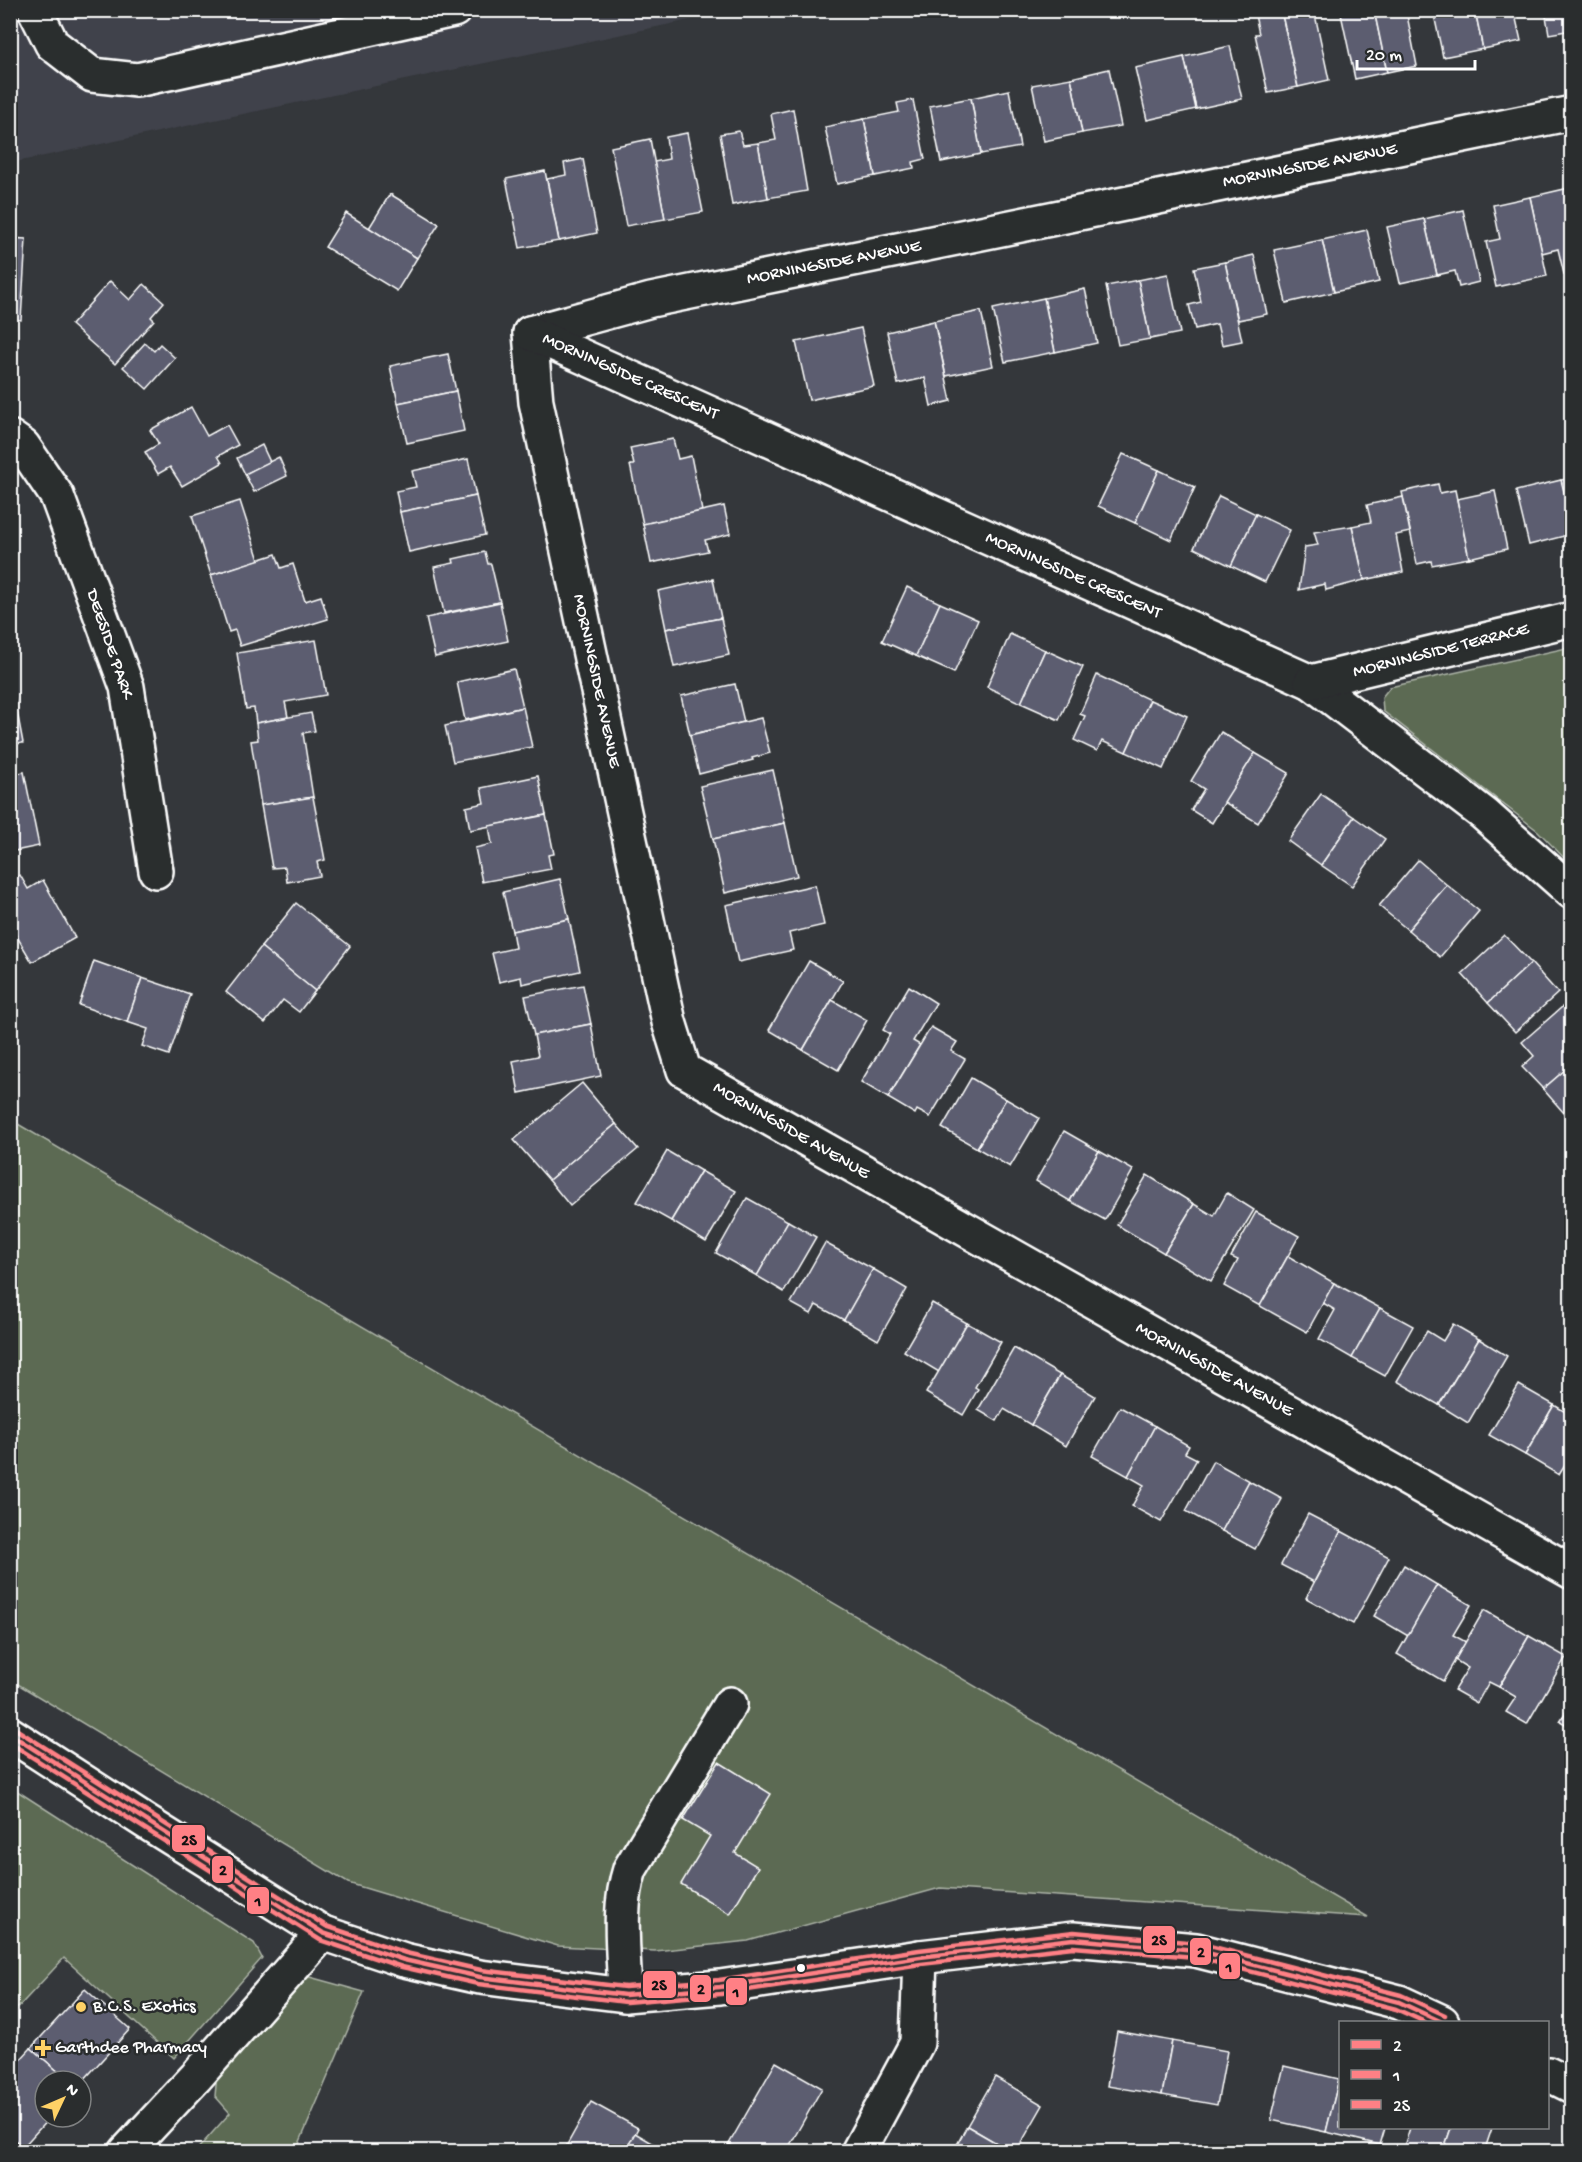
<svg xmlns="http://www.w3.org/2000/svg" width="1582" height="2162" viewBox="0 0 1582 2162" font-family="'Gochi Hand',sans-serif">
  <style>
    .built { fill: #40424b }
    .green { fill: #5b6a52; stroke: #adb4a8; stroke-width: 1.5 }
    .building { fill: #5b5d6f; stroke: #fff; stroke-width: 1.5 }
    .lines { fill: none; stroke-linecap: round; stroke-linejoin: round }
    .minor-casing { stroke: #fff; stroke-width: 38 }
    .minor { stroke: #2a2d2e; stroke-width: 33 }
    .bus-1-casing { stroke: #2a2d2e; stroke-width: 9 }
    .bus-2-casing { stroke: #2a2d2e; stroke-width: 9 }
    .bus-3-casing { stroke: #2a2d2e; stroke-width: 9 }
    .bus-1 { stroke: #ff8085; stroke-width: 4.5 }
    .bus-2 { stroke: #ff8085; stroke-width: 4.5 }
    .bus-3 { stroke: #ff8085; stroke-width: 4.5 }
    .bus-dot { fill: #fff; stroke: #2a2d2e; stroke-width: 2 }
    .poi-dot { fill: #ffd166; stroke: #2a2d2e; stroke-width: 2 }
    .labels { text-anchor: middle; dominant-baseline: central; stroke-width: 5; stroke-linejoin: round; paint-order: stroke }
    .street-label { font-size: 18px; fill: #fff; stroke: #2a2d2e }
    .poi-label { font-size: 18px; fill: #fff; stroke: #2a2d2e; text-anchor: start }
    .line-badge { stroke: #2a2d2e; stroke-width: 2 }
    .pale-badge-label { font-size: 16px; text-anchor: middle; font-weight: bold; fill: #111 }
  </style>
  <rect width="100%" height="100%" fill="#34373b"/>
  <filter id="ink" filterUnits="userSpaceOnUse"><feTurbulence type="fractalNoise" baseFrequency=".0167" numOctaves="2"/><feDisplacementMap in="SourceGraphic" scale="12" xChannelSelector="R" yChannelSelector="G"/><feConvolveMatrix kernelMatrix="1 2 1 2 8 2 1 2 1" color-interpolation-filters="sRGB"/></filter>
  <g filter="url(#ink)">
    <polygon class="built" points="11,10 732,11 11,163"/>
    <g class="green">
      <polygon points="1571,647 1572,647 1571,865 1538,831 1383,711 1382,697 1390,687"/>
      <polygon points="11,1120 1368,1917 940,1888 748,1941 655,1951 558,1946 348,1883 11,1680"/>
      <polygon points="11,1787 254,1943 262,1958 174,2058 64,1958 11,2015"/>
      <polygon points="306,1976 364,1992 296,2151 195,2152 230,2113 215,2096 217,2075"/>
    </g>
    <g class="building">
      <polygon points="1254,10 1281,10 1298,87 1268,93 1255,34 1259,34"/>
      <polygon points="1281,10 1314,10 1329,80 1298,87"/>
      <polygon points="1359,10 1374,10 1387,72 1355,79 1341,14"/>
      <polygon points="1374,10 1406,10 1417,66 1387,72"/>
      <polygon points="1433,10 1475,10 1483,49 1443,57"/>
      <polygon points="1475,10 1514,10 1521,41 1483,49"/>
      <polygon points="1545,10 1572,10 1572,30 1549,34"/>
      <polygon points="1230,46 1242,99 1196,109 1184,57"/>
      <polygon points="1184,57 1196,109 1147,120 1135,68"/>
      <polygon points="1109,69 1121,126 1082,133 1071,78"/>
      <polygon points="1071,78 1082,133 1044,141 1032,85"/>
      <polygon points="1009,90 1020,147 981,154 971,98"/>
      <polygon points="971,98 981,154 941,162 930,106"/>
      <polygon points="913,100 925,159 913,162 914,168 875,176 864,119 899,112 897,103"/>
      <polygon points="793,109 807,191 768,198 758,143 776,140 771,114"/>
      <polygon points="864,119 875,176 837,184 825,127"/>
      <polygon points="739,131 743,145 758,143 768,198 732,205 720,134"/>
      <polygon points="687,133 703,212 665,219 654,162 669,159 666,137"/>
      <polygon points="650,139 665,219 626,226 611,147"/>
      <polygon points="583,159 597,233 559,241 547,179 566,175 564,163"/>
      <polygon points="545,171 559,241 520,248 506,179"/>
      <polygon points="1569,188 1572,198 1572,272 1564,274 1558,249 1542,253 1530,197"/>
      <polygon points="390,194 439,224 417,258 369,228"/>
      <polygon points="1530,197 1547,276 1496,287 1486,242 1500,239 1493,205"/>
      <polygon points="1463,210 1479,282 1459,287 1455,271 1437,275 1424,219"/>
      <polygon points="346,213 417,258 397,291 325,247"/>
      <polygon points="1424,219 1437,275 1400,283 1387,227"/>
      <polygon points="1367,230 1379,282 1334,292 1322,240"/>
      <polygon points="10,238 26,239 21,320 10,319"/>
      <polygon points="1322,240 1334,292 1286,303 1274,250"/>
      <polygon points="1254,255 1267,314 1238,320 1225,262"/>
      <polygon points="1225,262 1242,341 1222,345 1217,324 1195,329 1189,305 1201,302 1194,268"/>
      <polygon points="1168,274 1180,333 1150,339 1138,280"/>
      <polygon points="1138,280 1150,339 1118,345 1106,286"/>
      <polygon points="110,281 130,300 144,284 164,302 151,317 154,320 115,364 71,325"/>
      <polygon points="1085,289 1097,343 1055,352 1044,298"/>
      <polygon points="1044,298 1055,352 1005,362 993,309"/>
      <polygon points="981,311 993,366 946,376 934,321"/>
      <polygon points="934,321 951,401 931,406 925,378 898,384 887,332"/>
      <polygon points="861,328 874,386 809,400 796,342"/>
      <polygon points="145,343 154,351 160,344 175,358 147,389 123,367"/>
      <polygon points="448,354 456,391 398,403 390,366"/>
      <polygon points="456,391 464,431 407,443 398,403"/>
      <polygon points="191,407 207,436 227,425 238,445 218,456 222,463 182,486 170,467 158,474 145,452 159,444 150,430"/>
      <polygon points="673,439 678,459 691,456 702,511 643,524 630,465 634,465 630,448"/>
      <polygon points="262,445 270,462 245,474 237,458"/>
      <polygon points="1123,454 1159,470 1135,523 1098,506"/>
      <polygon points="279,457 287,476 254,492 245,474"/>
      <polygon points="468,459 476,496 400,512 396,491 416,487 412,471"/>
      <polygon points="1159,470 1195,487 1171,540 1135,523"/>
      <polygon points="1572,478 1572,523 1561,480"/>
      <polygon points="1561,480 1572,523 1572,534 1529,545 1516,491"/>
      <polygon points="1438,484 1440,493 1455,490 1469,558 1432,565 1431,561 1417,564 1402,492"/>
      <polygon points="1495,491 1507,549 1469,558 1457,499"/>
      <polygon points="476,496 485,535 409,552 400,512"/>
      <polygon points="1219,496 1256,514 1231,566 1194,548"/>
      <polygon points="1403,497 1410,532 1396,535 1403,572 1364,580 1352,526 1371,522 1367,505"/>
      <polygon points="240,501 259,560 211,575 192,516"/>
      <polygon points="724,506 730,534 705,540 708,551 651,563 643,524"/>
      <polygon points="1256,514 1290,530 1265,582 1231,566"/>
      <polygon points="1352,526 1364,580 1326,590 1325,584 1299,590 1305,547 1318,545 1314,532"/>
      <polygon points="485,552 488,564 491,564 500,602 444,613 434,567 454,563 453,559"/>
      <polygon points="276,554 281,568 293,564 305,601 321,596 328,619 240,646 235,630 229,632 211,575"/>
      <polygon points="713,579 721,618 666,629 658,591"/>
      <polygon points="907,587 940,603 916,656 882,641"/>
      <polygon points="500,602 508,641 435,657 426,618"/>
      <polygon points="940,603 978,620 954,673 916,656"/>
      <polygon points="721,618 729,655 674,667 666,629"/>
      <polygon points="1010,634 1045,650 1021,703 987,687"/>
      <polygon points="316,640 326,695 285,702 288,717 256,723 254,708 246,709 237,653"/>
      <polygon points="1045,650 1083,667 1059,720 1021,703"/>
      <polygon points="514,669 523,707 465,720 457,682"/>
      <polygon points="10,674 23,743 10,745"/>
      <polygon points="1097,675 1150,700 1126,752 1102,741 1097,751 1074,740 1085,716 1080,714"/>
      <polygon points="735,684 744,722 690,735 681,696"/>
      <polygon points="1150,700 1187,716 1163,769 1126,752"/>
      <polygon points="523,707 532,747 453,762 445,726"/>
      <polygon points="311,713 315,731 303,733 313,797 261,805 251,741 258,740 256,723"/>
      <polygon points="761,718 770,753 752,758 753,760 699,774 690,735"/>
      <polygon points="1221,732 1255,753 1212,823 1191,810 1204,789 1191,781"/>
      <polygon points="1255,753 1289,773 1258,823 1224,802"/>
      <polygon points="773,770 785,823 713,839 700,786"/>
      <polygon points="24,772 39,846 10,852 10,775"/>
      <polygon points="538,776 546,815 470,830 466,807 484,803 481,788"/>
      <polygon points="1321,794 1354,817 1321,865 1288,841"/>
      <polygon points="313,797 325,860 317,862 320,876 287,882 285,867 272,868 261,805"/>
      <polygon points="546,815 554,854 548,855 551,869 482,882 475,848 492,844 489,826"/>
      <polygon points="1354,817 1385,839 1352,886 1321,865"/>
      <polygon points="785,823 797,876 725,893 713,839"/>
      <polygon points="1418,860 1447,885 1408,930 1379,906"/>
      <polygon points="20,875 28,889 43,880 75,938 32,962 10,925 10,881"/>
      <polygon points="560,879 569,919 512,931 503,892"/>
      <polygon points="815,885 824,925 789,933 793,950 738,962 726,905"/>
      <polygon points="1447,885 1479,911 1440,957 1408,930"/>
      <polygon points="296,903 350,946 315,991 261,947"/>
      <polygon points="569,919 580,971 522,984 521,977 499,982 492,953 515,948 512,931"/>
      <polygon points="1504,935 1531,963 1488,1003 1462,974"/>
      <polygon points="261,947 315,991 299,1012 283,1000 265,1023 226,992"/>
      <polygon points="94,961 142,978 127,1022 79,1005"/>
      <polygon points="809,961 843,981 803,1050 769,1030"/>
      <polygon points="1531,963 1558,993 1515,1032 1488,1003"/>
      <polygon points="142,978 190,994 169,1055 142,1046 148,1029 127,1022"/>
      <polygon points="583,985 591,1024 534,1035 525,996"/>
      <polygon points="909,986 936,1003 913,1041 920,1045 888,1098 861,1082 890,1034 883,1030"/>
      <polygon points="832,1000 867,1020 838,1070 803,1050"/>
      <polygon points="1569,1001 1572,1004 1572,1064 1543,1089 1522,1067 1534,1056 1522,1042"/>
      <polygon points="591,1024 601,1076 519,1093 513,1061 538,1056 534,1035"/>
      <polygon points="931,1027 957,1042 951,1051 965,1059 930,1117 917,1110 915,1114 888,1098"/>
      <polygon points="1572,1064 1572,1106 1564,1113 1543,1089"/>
      <polygon points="971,1078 1006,1099 977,1148 942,1128"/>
      <polygon points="582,1083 616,1124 549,1180 514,1140"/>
      <polygon points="1006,1099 1039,1118 1010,1167 977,1148"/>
      <polygon points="616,1124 638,1149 570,1206 549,1180"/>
      <polygon points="1064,1131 1099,1151 1070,1201 1036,1181"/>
      <polygon points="667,1151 701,1171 671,1221 637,1202"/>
      <polygon points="1099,1151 1133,1170 1105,1220 1070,1201"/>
      <polygon points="701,1171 736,1191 706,1242 671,1221"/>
      <polygon points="1147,1175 1194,1204 1164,1253 1117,1225"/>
      <polygon points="1227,1193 1254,1210 1211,1281 1164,1253 1194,1204 1214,1216"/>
      <polygon points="747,1198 788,1221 757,1276 716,1253"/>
      <polygon points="1256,1212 1299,1236 1260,1306 1224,1286 1238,1260 1231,1257"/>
      <polygon points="788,1221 816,1237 784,1292 757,1276"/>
      <polygon points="825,1243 873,1269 844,1320 816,1305 811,1314 791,1303"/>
      <polygon points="1288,1256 1334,1283 1307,1332 1260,1306"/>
      <polygon points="873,1269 907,1289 878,1340 844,1320"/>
      <polygon points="1334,1283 1380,1308 1352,1358 1319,1339 1335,1310 1323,1303"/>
      <polygon points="932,1303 967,1323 939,1372 904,1351"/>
      <polygon points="1380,1308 1413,1326 1385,1376 1352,1358"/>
      <polygon points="967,1323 1001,1342 975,1387 978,1389 963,1415 926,1393"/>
      <polygon points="1453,1324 1479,1339 1439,1405 1397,1381 1427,1331 1443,1341"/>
      <polygon points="1479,1339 1507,1356 1468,1423 1439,1405"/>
      <polygon points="1014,1348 1060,1375 1031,1425 1004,1409 997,1421 978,1410"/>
      <polygon points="1060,1375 1095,1396 1066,1446 1031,1425"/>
      <polygon points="1519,1385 1554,1405 1525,1455 1489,1435"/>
      <polygon points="1554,1405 1572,1416 1572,1454 1559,1475 1525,1455"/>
      <polygon points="1120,1407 1155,1426 1128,1476 1092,1456"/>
      <polygon points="1155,1426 1189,1446 1185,1453 1197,1459 1161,1522 1132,1506 1144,1485 1128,1476"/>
      <polygon points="1213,1461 1249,1481 1222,1531 1186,1511"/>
      <polygon points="1249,1481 1282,1499 1255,1549 1222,1531"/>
      <polygon points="1308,1514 1341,1531 1314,1582 1281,1565"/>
      <polygon points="1341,1531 1389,1557 1353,1624 1306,1598"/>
      <polygon points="1404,1565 1437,1585 1408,1636 1374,1616"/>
      <polygon points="1437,1585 1471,1605 1453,1635 1466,1642 1443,1681 1397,1654"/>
      <polygon points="1484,1610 1529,1636 1499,1687 1489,1682 1477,1703 1454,1690 1468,1668 1455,1660"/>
      <polygon points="1529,1636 1566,1657 1527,1724 1506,1712 1516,1697 1499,1687"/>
      <polygon points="1572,1702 1572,1728 1560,1721"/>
      <polygon points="719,1762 771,1794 735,1853 758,1867 730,1914 681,1884 710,1836 683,1820"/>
      <polygon points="85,1989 130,2029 81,2083 81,2081 69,2081 31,2048"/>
      <polygon points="1117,2031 1172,2041 1162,2095 1107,2086"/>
      <polygon points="1172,2041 1227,2051 1217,2105 1162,2095"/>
      <polygon points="31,2048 69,2081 45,2081 45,2117 50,2117 23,2147 10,2136 10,2071"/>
      <polygon points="776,2062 822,2088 786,2152 742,2152 729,2144"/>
      <polygon points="1284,2066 1339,2079 1326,2132 1271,2120"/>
      <polygon points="995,2077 1043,2105 1016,2152 1012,2152 967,2126"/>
      <polygon points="1339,2079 1340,2079 1340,2128 1385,2128 1380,2145 1326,2132"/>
      <polygon points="591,2102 638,2128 625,2152 563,2152"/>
      <polygon points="967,2126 1012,2152 953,2152"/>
      <polygon points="1410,2128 1451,2128 1443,2152 1402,2152"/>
      <polygon points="1451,2128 1492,2128 1484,2152 1443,2152"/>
      <polygon points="635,2133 668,2152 625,2152"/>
      <polygon points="10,2136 23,2147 19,2152 10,2152"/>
      <polygon points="729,2144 742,2152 725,2152"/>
    </g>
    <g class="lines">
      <defs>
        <g id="minor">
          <polyline points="35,10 52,44 92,75 137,80 454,10"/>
          <polyline points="1572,113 651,300 530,333 536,402 669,1022 684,1070 1572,1572"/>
          <polyline points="530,333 1311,682 1484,814 1572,892"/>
          <polyline points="10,437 23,446 57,496 127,687 156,871"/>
          <polyline points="1311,682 1572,619"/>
          <polyline points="10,1734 146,1822 323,1933 404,1960 480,1977 625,1995 720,1987 920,1957 1073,1939 1196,1950 1399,2002 1442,2022"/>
          <path d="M625 1995C624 1953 617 1909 630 1869L730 1704"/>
          <polyline points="1548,2074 1572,2086"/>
          <polyline points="126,2152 196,2077 323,1933"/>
          <polyline points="858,2152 917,2043 920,1957"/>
        </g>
      </defs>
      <use href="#minor" class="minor-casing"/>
      <use href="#minor" class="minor"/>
      <defs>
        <polyline id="bus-1" points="10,1734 323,1933 404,1960 480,1977 625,1995 720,1987 920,1957 1073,1939 1196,1950 1399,2002 1442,2022"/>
        <polyline id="bus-2" points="10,1743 320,1940 402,1967 478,1984 626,2002 721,1994 921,1964 1073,1947 1195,1957 1396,2009 1425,2022"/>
        <polyline id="bus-3" points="14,1728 326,1926 406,1953 481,1970 625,1987 719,1980 919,1950 1074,1932 1198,1943 1401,1995 1445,2015"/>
      </defs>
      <use href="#bus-1" class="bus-1-casing"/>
      <use href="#bus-2" class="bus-2-casing"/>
      <use href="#bus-3" class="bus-3-casing"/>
      <use href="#bus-1" class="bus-1"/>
      <use href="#bus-2" class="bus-2"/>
      <use href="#bus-3" class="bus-3"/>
    </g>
  </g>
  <circle class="bus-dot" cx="801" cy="1968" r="5"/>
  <g class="poi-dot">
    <circle cx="81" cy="2007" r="6"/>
    <path d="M40 2039h6v6h6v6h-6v6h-6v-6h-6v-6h6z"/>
  </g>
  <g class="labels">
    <g class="street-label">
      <text transform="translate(1310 166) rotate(-11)">MORNINGSIDE AVENUE</text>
      <text transform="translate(834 263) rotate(-11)">MORNINGSIDE AVENUE</text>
      <text transform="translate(630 377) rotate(24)">MORNINGSIDE CRESCENT</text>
      <text transform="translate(1073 576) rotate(24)">MORNINGSIDE CRESCENT</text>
      <text transform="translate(109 644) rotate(71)">DEESIDE PARK</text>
      <text transform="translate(1441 651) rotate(-14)">MORNINGSIDE TERRACE</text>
      <text transform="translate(596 681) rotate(78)">MORNINGSIDE AVENUE</text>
      <text transform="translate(791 1131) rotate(30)">MORNINGSIDE AVENUE</text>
      <text transform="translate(1214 1370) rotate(29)">MORNINGSIDE AVENUE</text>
    </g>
    <g class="poi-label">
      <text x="93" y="2007">B.C.S. Exotics</text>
      <text x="55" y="2048">Garthdee Pharmacy</text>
    </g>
  </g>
  <g class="line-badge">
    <rect x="171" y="1824" width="35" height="29" rx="6" fill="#ff8085"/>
    <rect x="211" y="1855" width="23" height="29" rx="6" fill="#ff8085"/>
    <rect x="246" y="1886" width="24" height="29" rx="6" fill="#ff8085"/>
    <rect x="1142" y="1925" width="34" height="29" rx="6" fill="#ff8085"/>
    <rect x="1189" y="1937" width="23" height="29" rx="6" fill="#ff8085"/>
    <rect x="1218" y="1952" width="23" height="28" rx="6" fill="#ff8085"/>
    <rect x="642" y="1970" width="35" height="29" rx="6" fill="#ff8085"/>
    <rect x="689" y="1974" width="23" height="29" rx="6" fill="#ff8085"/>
    <rect x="725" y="1977" width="23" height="29" rx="6" fill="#ff8085"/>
  </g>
  <g class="pale-badge-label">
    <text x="189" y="1845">2S</text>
    <text x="223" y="1875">2</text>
    <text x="258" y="1906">1</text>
    <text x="1159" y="1945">2S</text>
    <text x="1201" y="1957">2</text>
    <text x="1229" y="1972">1</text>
    <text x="659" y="1990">2S</text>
    <text x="701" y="1994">2</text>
    <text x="736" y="1997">1</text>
  </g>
  <rect width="1582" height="2162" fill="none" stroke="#2a2d2e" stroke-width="36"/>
  <rect x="18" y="18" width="1546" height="2126" fill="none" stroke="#fff" stroke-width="2" filter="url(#ink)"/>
  <rect x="1339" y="2021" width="210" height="108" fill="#2a2d2e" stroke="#7f8182" stroke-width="1.5"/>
  <rect x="1351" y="2040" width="30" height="9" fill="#ff8085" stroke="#7f8182" stroke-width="1.5"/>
  <text x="1393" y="2051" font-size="18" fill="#ffffff">2</text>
  <rect x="1351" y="2070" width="30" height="9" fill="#ff8085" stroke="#7f8182" stroke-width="1.5"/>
  <text x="1393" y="2081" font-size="18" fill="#ffffff">1</text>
  <rect x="1351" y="2100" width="30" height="9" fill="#ff8085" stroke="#7f8182" stroke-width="1.5"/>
  <text x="1393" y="2111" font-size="18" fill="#ffffff">2S</text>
  <g transform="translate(63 2099) rotate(46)"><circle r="28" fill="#2a2d2e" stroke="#7f8182" stroke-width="1.5"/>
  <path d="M0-4.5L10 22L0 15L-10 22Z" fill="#ffd166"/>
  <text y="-9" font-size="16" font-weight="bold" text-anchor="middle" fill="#ffffff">N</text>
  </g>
  <path d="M1357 60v9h118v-9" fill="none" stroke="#ffffff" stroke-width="3"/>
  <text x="1366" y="60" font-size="18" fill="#ffffff" stroke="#2a2d2e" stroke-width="4.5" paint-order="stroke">20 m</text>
</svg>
